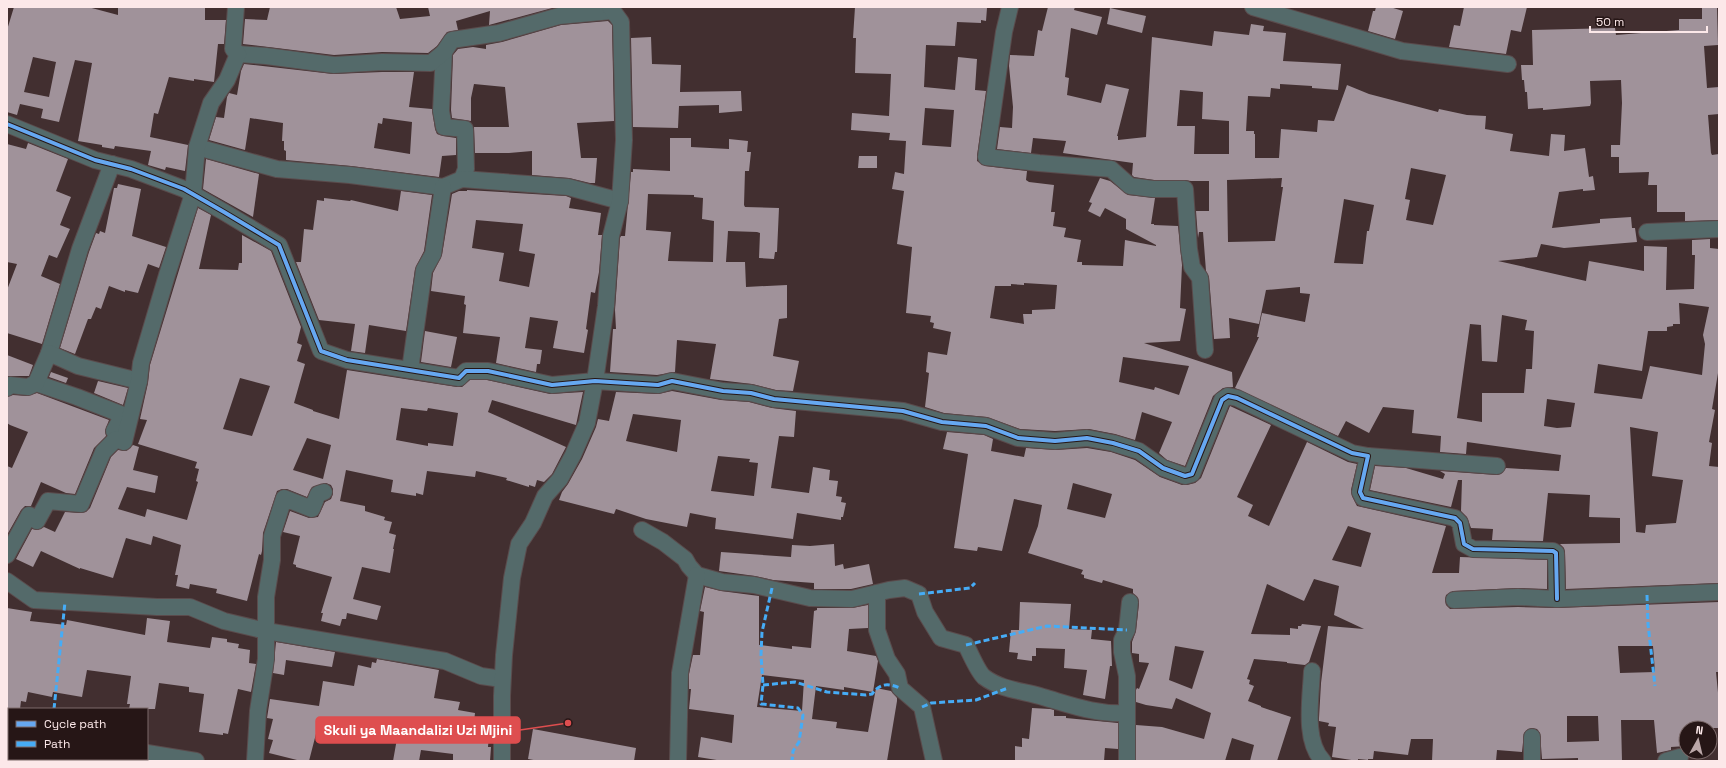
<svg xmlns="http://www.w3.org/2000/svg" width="1726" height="768" viewBox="0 0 1726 768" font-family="'Space Grotesk',sans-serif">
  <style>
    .building { fill: #a0929a; fill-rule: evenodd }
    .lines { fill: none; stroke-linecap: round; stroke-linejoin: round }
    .minor-casing { stroke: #5a4b4c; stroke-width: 18 }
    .minor { stroke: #546a6a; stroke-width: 16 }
    .quiet { stroke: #46acf6; stroke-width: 3; stroke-dasharray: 6 3; stroke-linecap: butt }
    .cycleway-casing { stroke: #261616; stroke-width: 6 }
    .cycleway { stroke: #66a8f1; stroke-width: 4 }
    .leader { fill: none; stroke: #de4e4f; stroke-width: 1.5 }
    .callout-dot { fill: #de4e4f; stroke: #261616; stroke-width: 1.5 }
    .callout { fill: #de4e4f; stroke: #de4e4f; stroke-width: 1.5 }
    .callout-label { font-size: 14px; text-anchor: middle; font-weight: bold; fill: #fff }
  </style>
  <rect width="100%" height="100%" fill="#422f30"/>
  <g class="building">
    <path d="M14 7H88L118 15V7L151 8V7H205V20H226L224 44H218L214 82 194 79V81L169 77 158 114 154 113 150 137 188 145 185 171 166 167 165 170 148 165 151 151 115 146 114 149 102 147V145L78 141 92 63 75 60 59 122 41 118 43 109 20 104 17 115 7 112V30ZM33 57 56 62 49 97 24 92Z"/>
    <polygon points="270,7 396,7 400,19 430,16 428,7 556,7 489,25 490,11 456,21 458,30 447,32 437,46 428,53 382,52 334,55 243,44 245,19 267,20"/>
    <path d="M855 7 987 8 986 21 981 20V23L957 22 955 46 926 45 924 87 955 90 958 57 977 59 975 90 986 91 977 156V161L985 166 1027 171 1026 180 1029 182 1054 185 1051 212H1055L1053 226 1066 228 1064 237 1081 240 1077 262H1082V265L1123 266 1125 240 1156 246V245L1126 229V219L1105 208 1100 217 1088 211 1092 203 1089 202 1100 178 1110 181 1128 195 1155 198 1151 224H1154V225L1178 226 1182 265 1180 308 1186 309 1180 341 1144 343 1232 372 1233 387 1223 388 1213 396 1185 466 1167 460 1159 453 1172 422 1142 412 1135 440 1115 434 1089 429 1055 431 1020 429 987 417 944 413 925 407 929 373 926 372 928 352 947 355 951 332 933 328 934 323 930 322 931 316 906 313 912 247 897 244 904 191 892 189 895 172 904 174 906 141 889 140 890 133 851 130 852 113 889 116 891 74 855 73 856 38H853ZM925 108 954 110 951 147 922 145ZM1024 283 1057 285 1055 309 1032 310V314H1023L1024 324 990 318 995 286H1011V284L1024 285ZM1123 357 1189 366 1179 395 1155 387 1154 390 1119 382Z"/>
    <path d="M1048 7H1075L1074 10 1102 17 1097 35 1071 28 1065 77 1069 78 1067 95 1101 103 1106 84 1129 89 1117 136H1118V140L1146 137 1152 37 1212 46 1214 31 1249 35 1251 24 1264 26 1263 31 1286 33 1283 61 1341 64 1338 90 1312 88V86L1280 84V89L1271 88 1270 97 1248 96 1246 131H1254V134H1255V158H1279L1281 129 1317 132 1318 120 1334 121 1347 85 1369 94 1438 112 1439 109 1467 115 1486 116 1485 129 1513 134 1510 151 1549 156 1551 134 1565 135 1564 151 1585 148 1589 177 1593 176 1595 190 1583 191V189L1559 192 1552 228 1600 223V219L1631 217 1632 228H1635L1637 242 1564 248 1541 244 1537 257 1498 261 1586 281 1589 261 1644 271V246L1667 247 1666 290 1694 289 1695 255H1692V240L1710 239V248L1719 249V367L1712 409 1715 410 1709 442 1712 443 1709 466 1719 467V583L1566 589 1565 552 1564 548 1560 544 1620 543V518L1589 517 1590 495 1548 493 1543 541 1492 540 1493 529 1471 528 1467 517 1461 511 1462 480H1458L1451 507 1370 490 1375 466 1406 468 1443 479 1445 474 1440 471 1497 475 1501 474 1506 468 1559 471 1561 455 1467 442 1466 454 1440 452 1441 436 1412 433 1414 410 1383 407 1369 433 1346 421 1338 436 1235 388 1259 337H1257L1262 313 1305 322 1310 294 1300 293V287L1266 290 1259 324 1229 318 1230 338 1214 339 1209 277 1206 271 1203 232H1199L1198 238 1196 211H1209V181H1191L1185 180H1154L1134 177 1132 175 1133 163 1063 153 1066 141 1033 138 1031 153 997 149 1000 127 1012 128 1013 107 1009 66 1010 55 1034 56 1038 30 1042 31ZM1180 90 1203 92 1202 119 1229 121V154H1194L1195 126H1177ZM1411 168 1446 175 1433 225 1406 220 1410 200 1405 199ZM1282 178 1281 187H1283L1275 241 1228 242 1227 180ZM1344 199 1374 205 1369 231H1367L1363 264 1334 263ZM1679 303 1709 307 1703 335 1705 344 1702 375 1650 366 1642 399 1594 393 1598 364 1642 371 1648 331H1667V327L1673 326V324H1680ZM1502 315 1527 320 1525 330 1534 331 1532 369H1526L1524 393H1482V422L1457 418 1470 324 1481 325 1482 361 1497 362ZM1547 399 1575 403 1571 427 1557 428 1544 426ZM1630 427 1658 432 1652 476 1683 480 1676 523 1646 525 1645 533 1636 532Z"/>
    <polygon points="1376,7 1390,7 1403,11 1395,39 1368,31 1373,11 1375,11"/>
    <polygon points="1464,7 1527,7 1521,32 1511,30 1506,54 1449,47 1454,25 1460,26"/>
    <polygon points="1702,7 1717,7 1718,45 1704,46 1707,88 1719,87 1719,114 1708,115 1711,153 1712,155 1719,154 1719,220 1685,221 1685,212 1657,212 1657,185 1648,185 1649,172 1619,173 1619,157 1611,157 1611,145 1620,145 1622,103 1621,80 1590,81 1591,103 1590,106 1543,110 1543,108 1528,109 1527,92 1525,92 1524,80 1522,80 1521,65 1533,65 1532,30 1615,28 1616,35 1679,30 1679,19 1702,19"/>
    <polygon points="1110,8 1146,16 1142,33 1107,24"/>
    <polygon points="608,21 612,25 614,121 577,123 581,158 597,158 595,183 590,183 569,178 532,175 532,151 509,153 475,153 474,127 509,127 505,87 474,84 471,98 471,121 452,118 451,110 453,55 458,49 473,47 486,49 486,45 502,42 561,25"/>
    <polygon points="651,37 652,64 681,65 680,92 741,91 742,111 719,113 719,105 679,106 678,128 633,127 631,38"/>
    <path d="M244 64 333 74 382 72H414L409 107 432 109 435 129 437 134 443 136 456 138V155L442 156 439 177 351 166 286 160V151L284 150V141H282L283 123 250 118 245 150 209 140 216 117 224 118 227 97 229 93 237 95 241 71ZM383 118 412 122 410 154 374 148 378 123 382 124Z"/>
    <path d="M670 138H691V147L729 149V139L748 141 747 152H751L749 171H745L744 205 745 207 779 208 777 252H775L774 259 759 258 760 233 757 232 728 231 726 262H745L746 287 787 285V318L779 319 773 356 799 361 793 391 776 390 752 384 710 379 716 344 677 340 675 372 657 375 610 372 613 329H616L615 310 620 238 621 236H625L631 172H633V169L670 171ZM648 194 694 195V197L703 198 702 219 714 221 713 262 668 261 671 232 646 230Z"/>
    <polygon points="28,143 68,159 56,191 71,197 60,225 70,229 57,258 49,255 41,276 60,284 42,344 7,333 7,290 17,264 7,262 7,144 26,149"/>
    <polygon points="859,156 877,156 877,168 858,168"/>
    <polygon points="206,159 259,174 253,217 203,189"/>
    <polygon points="118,184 141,189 132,236 166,247 159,268 148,264 138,293 125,290 125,292 109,286 101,309 96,307 91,319 88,319 75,354 60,348 89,252 96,233 99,234 100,231 105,233 114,188 117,188"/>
    <path d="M467 190 566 196 571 198 569 208 601 213 598 235H602L599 272 595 293 591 292 586 329 588 330 584 353 553 348 558 321 530 317 525 348 542 350 540 364H537L536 372 496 363 500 337 463 333 466 305 464 304 465 296 431 291 433 273 442 255 452 194 459 191H467ZM476 220 523 224 519 251 535 254 529 287 499 281 504 253 472 248Z"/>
    <polygon points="401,191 432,195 424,251 415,269 406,331 369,325 365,353 351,351 355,324 319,320 296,262 301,262 304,229 313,230 317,200 324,201 324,198 350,201 351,200 398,211"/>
    <path d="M198 208 211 215 199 269 238 270 239 263H242V235L271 251 301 327 297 343 302 345 297 361 305 364 294 403 313 410V411L339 419 347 370 457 387H462L470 380H487L550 394 583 392 576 425 492 400 488 412 566 447 552 474 544 482 537 480 535 487 529 485V487L506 480 507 478 476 471 475 477 427 471 423 495 416 493V496L391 492 393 480 346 470 340 501 365 506V511L385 517 384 520 392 522 389 533 396 535 393 549H394L390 573 362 567 353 599 381 606 377 620 347 613 346 619H342L340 626 321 621 323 613H321L332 577 296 567V565L293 564 300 536 283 532 290 511 309 518 318 517 325 502 331 499 333 494V489L331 485 326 483 312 487 307 497 287 489H282L277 491 263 533 262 551 261 555 259 554 247 601 216 593 217 589 190 584 189 589 176 586 178 575H175L181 545 153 536 151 545 126 538 113 578 80 568V569L41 551 33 567 16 559 32 529 37 530 44 527 55 532 65 512 80 513 86 512 90 508 111 457 118 450 126 451 133 445 139 447 133 470 158 476 155 493 127 487 118 509 145 517 147 509 187 520 198 482 196 481 199 469 195 468 197 462 138 444 147 420 140 419 148 383 150 365ZM240 378 270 386 252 436 223 429ZM401 408 427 411 428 408 458 413 453 446 428 443V446L396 440ZM307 438 331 445 323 479 293 470Z"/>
    <polygon points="425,331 457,337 451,367 421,362"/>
    <polygon points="7,355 33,365 29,376 7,376"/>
    <polygon points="51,372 68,378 66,383 49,377"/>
    <polygon points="98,381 128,388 123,405 94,393"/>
    <path d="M672 391 721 400 749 402 772 408 796 411 794 437 779 436 771 488 809 493 813 467 830 470 829 480 838 481 836 496 842 497 841 502 846 503 843 517H841V520L797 513 793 539 715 529 716 518 690 513 687 527 646 519 616 509 614 514 559 500 562 492 568 484 582 459 596 427 598 419 609 421 616 392 658 394ZM633 414 681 420 677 452 626 441ZM718 456 750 459 749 462 758 463 754 496 711 491Z"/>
    <polygon points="37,393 109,420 105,431 106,436 94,448 75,494 66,493 41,482 31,506 25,506 21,510 7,535 7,466 12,468 28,432 10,425 7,423 7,397 13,395 27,396"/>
    <path d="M1230 406 1271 425 1237 497 1253 505 1248 516 1269 526 1307 442 1348 462 1357 464 1351 490 1352 496 1357 506 1446 526 1432 573H1459L1460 557 1547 560V589L1518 588 1453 591 1446 595 1445 600 1446 605 1450 609 1518 607 1557 608 1719 602V672H1716L1719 703V728H1686V746L1671 747V750L1657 753 1654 720H1621L1622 761H1578V758L1542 759 1540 733 1537 729 1532 728 1528 729 1524 733 1522 752 1497 750 1496 761H1432L1433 739H1411L1408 755 1374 751 1373 759H1368V760L1358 759V761L1332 757 1336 727 1328 726 1329 723 1319 721V718L1321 683 1328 626 1364 629 1334 615 1339 586 1314 579 1304 601 1267 584 1251 634 1290 635V628L1298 629V626H1301L1302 624 1321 626 1309 662 1305 665 1287 663V662L1254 659 1247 679 1250 680 1249 684 1254 686 1248 701 1261 706V707L1291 717 1277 761H1250L1254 745 1232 738 1225 761H1136V725L1162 727 1204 739 1211 713 1176 698 1172 709 1146 705 1136 702V690L1137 688 1139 689 1149 663 1139 662V654L1132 653V642L1136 631 1139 603 1138 598 1133 593V589L1103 580 1102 583 1084 578V575L1081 574 1083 570 1028 553 1038 526 1042 505 1014 499 1002 551 978 547 977 551 954 548 968 454 943 449 947 432 984 435 993 439 991 451 1024 457 1026 448 1056 450 1087 448 1111 452 1135 460 1160 477 1182 485H1187L1195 483 1201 478ZM1073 483 1112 494 1105 518 1067 509ZM1348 526 1371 533 1361 567 1332 560ZM1175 646 1204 651 1192 689 1169 680ZM1618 646H1653L1655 672 1620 673ZM1567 716H1598L1599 741 1567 742Z"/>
    <polygon points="834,544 835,566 843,564 844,569 869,564 873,584 851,589 814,589 814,583 773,580 755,576 719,571 721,552 791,557 792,545 810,546"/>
    <path d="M705 587 721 591 759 596V645L792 649V646L811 648 814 611 817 610V608H852L868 605V628L849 629 847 651 876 656 878 661 873 692 844 687V690L816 686 812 719 837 722 836 728 868 732 876 688 891 691 897 698V701L887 761H723L698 757 701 737 732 743 734 715 689 709 691 689H689V674L693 655H700L704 612 700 611ZM762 675 804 680 802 711 757 707Z"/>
    <polygon points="1020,602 1071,604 1069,629 1092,630 1091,639 1111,641 1112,666 1110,666 1105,699 1083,695 1087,670 1064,668 1065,649 1036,648 1036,656 1032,656 1032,661 1017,659 1018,653 1009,652 1011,630 1019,630"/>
    <polygon points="7,608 32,612 30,621 66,625 67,620 145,635 147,618 170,621 167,642 210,648 212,637 227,639 227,642 239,644 238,648 250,650 249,663 256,664 251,692 238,689 228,734 223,733 223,735 199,732 204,694 189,692 189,687 159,683 155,709 129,709 130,704 127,704 131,676 87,670 82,697 53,692 52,697 28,692 26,702 21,701 20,709 7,709"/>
    <polygon points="276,642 335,652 332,667 286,660 284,675 273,673"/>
    <polygon points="377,659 439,670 434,698 460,702 458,710 475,713 473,731 489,734 488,747 491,747 490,761 453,761 453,754 421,750 419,761 393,761 398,733 324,721 323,726 318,726 309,761 301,761 269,753 273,740 268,739 273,719 267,718 270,699 319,706 323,681 354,686 358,665 371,668 372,662 376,663"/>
    <polygon points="1032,708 1050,709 1054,710 1054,716 1066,716 1066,718 1118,723 1118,749 1105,748 1104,761 1015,761 1015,746 1022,747 1022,738 1029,739"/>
    <polygon points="533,729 636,748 634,761 539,761 528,759"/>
  </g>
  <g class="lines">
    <defs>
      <g id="minor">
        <polyline points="1010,7 1004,32 986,157 1039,163 1111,169 1130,186 1153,189 1185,189 1189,249 1192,267 1200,278 1205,350"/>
        <polyline points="1253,7 1402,51 1508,64"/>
        <polyline points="444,52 441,111 444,127 465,129 466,169 462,179"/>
        <polyline points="238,54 266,56 334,65 382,62 431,63 444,52 452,40 499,33 559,16 612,11"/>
        <polyline points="7,124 95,160 131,169 184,189 224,212 279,245 321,351 347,360 459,378 466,371 488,371 552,385 595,381 658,385 672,381 723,391 751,393 774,399 903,411 942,422 986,426 1018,438 1055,441 1087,438 1113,443 1139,451 1163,468 1185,476 1192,474 1222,400 1228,396 1237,398 1352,453 1368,456 1360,492 1363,498 1455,518 1460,523 1464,544 1473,549 1553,551 1556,553 1557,599"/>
        <polyline points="197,147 277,169 350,175 443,187 462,179 568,187 620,201"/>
        <polyline points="1647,232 1719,229"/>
        <polyline points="49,353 80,249 112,164"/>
        <polyline points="410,370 424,270 433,254 443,187"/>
        <polyline points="36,383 77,397 123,415 114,431"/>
        <polyline points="7,388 10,385 28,387 36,383 49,353 78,366 139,381"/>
        <polyline points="1368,456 1497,466"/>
        <path d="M642 530 663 542 685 559 689 566 697 575 722 582 754 585 810 598 852 599 889 590 905 588 919 594 925 612 941 638 966 645C970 653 978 672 984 677 1001 690 1024 691 1043 697 1071 705 1097 715 1127 713"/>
        <polyline points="7,555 29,515 37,521 48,501 81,504 103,452 116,439 124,442 139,381 141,363 167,275 193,194 197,147 211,103 227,80 238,54 233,49 236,7"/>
        <polyline points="7,581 34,600 157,607 190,607 224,621 266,631 445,661 481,676 502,679"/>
        <polyline points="877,593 877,630 887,659 897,674 900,688 922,707 934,761"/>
        <polyline points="1454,600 1518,597 1557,599 1719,592"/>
        <path d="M1312 671C1311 697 1303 741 1323 761"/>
        <polyline points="7,730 9,730"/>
        <polyline points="147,753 196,761"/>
        <polyline points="255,761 258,711 266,659 266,597 272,560 272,536 284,498 312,509 318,494 324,492"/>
        <polyline points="502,761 502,696 504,655 512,578 519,544 533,523 545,496 560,479 573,455 587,423 595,381 606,306 611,236 620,201 624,140 621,22 610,7"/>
        <polyline points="678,761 680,673 697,575"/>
        <polyline points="1127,761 1127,676 1122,652 1122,640 1127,630 1130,602"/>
        <polyline points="1532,761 1532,737"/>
        <polyline points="1666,761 1680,757"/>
      </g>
    </defs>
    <use href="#minor" class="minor-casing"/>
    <use href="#minor" class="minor"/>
    <g class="quiet">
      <polyline points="772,588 762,632 761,655 763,685 761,704 798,708 803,715 799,742 793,751 792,761"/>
      <polyline points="919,594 970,588 975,583"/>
      <polyline points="1647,595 1648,624 1655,686"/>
      <polyline points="966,645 1047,626 1127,630"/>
      <path d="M763 685 795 682 827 692 866 695 872 694C880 683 888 683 900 688"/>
      <polyline points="922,707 931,703 976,700 1008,688"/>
      <polyline points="54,709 65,602"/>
    </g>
    <defs>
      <polyline id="cycleway" points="7,124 95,160 131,169 184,189 224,212 279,245 321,351 347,360 459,378 466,371 488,371 552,385 595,381 658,385 672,381 723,391 751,393 774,399 903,411 942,422 986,426 1018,438 1055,441 1087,438 1113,443 1139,451 1163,468 1185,476 1192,474 1222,400 1228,396 1237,398 1352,453 1368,456 1360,492 1363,498 1455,518 1460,523 1464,544 1473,549 1553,551 1556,553 1557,599"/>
    </defs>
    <use href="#cycleway" class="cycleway-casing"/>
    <use href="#cycleway" class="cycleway"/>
  </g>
  <path class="leader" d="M568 723L520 730"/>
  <circle class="callout-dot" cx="568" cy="723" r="4"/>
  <rect class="callout" x="316" y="717" width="204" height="26" rx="4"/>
  <g class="callout-label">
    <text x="418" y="735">Skuli ya Maandalizi Uzi Mjini</text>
  </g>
  <rect width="1726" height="768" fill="none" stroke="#fce8e9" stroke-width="16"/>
  <rect x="8" y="708" width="140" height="52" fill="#261616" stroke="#7c6a6a"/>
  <rect x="16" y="721" width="20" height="6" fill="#66a8f1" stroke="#7c6a6a"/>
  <text x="44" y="728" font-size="12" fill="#fce8e9">Cycle path</text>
  <rect x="16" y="741" width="20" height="6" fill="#46acf6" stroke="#7c6a6a"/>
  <text x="44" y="748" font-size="12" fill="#fce8e9">Path</text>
  <g transform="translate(1698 740) rotate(8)"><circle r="19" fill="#261616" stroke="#7c6a6a"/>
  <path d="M0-3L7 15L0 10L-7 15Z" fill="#bba7a8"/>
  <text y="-6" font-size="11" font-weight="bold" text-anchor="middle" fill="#fce8e9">N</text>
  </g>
  <path d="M1590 26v6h117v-6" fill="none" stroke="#fce8e9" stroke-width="2"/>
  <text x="1596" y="26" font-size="12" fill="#fce8e9" stroke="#261616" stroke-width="3" paint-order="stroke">50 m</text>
</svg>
